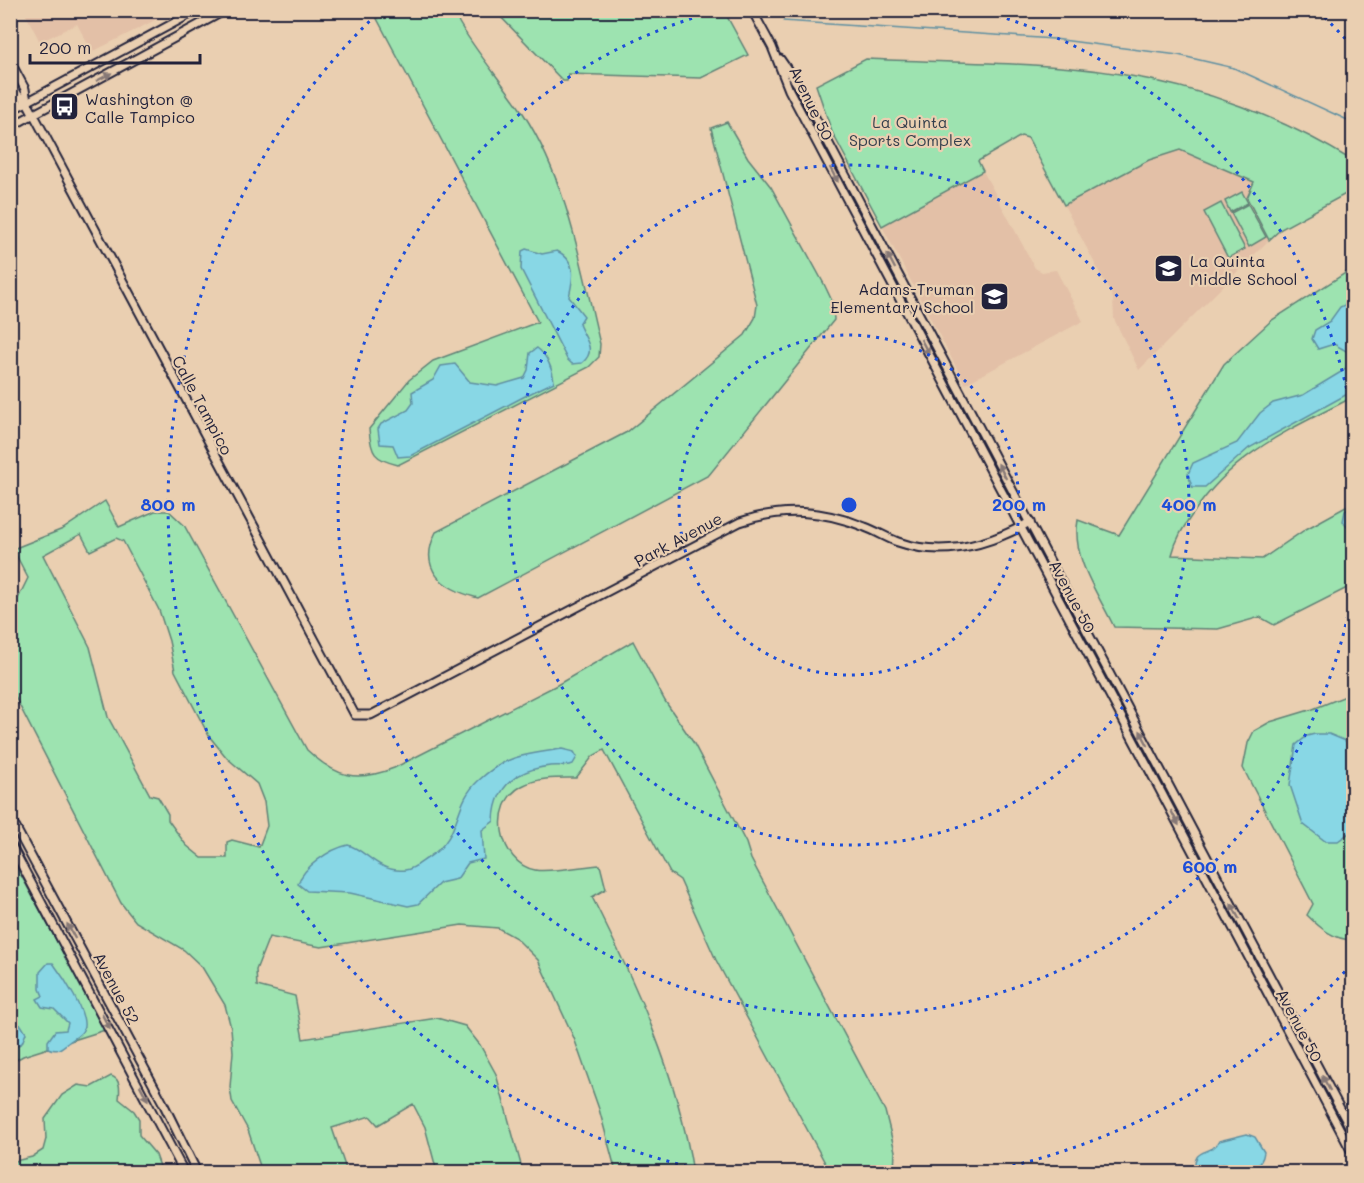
<svg xmlns="http://www.w3.org/2000/svg" width="1364" height="1183" viewBox="0 0 1364 1183" font-family="Mali,sans-serif">
  <style>
    .built { fill: #e3c0a7 }
    .green { fill: #9de3b0; stroke: #608276; stroke-width: 1.5; fill-rule: evenodd }
    .water { fill: #88d7e5; stroke: #5f8fa1; stroke-width: 1.5 }
    .lines { fill: none; stroke-linecap: round; stroke-linejoin: round }
    .stream { stroke: #5f8fa1; stroke-width: 1.5 }
    .secondary-casing { stroke: #22223b; stroke-width: 11 }
    .secondary { stroke: #eacfb1; stroke-width: 7 }
    .oneway { fill: #867876 }
    .ring { fill: none; stroke: #1d4ed8; stroke-width: 3; stroke-dasharray: 3 6 }
    .labels { text-anchor: middle; dominant-baseline: central; stroke-width: 4.5; stroke-linejoin: round; paint-order: stroke }
    .poi-label { font-size: 16px; fill: #22223b; stroke: #eacfb1; text-anchor: start }
    .street-label { font-size: 16px; fill: #22223b; stroke: #eacfb1 }
    .park-label { font-size: 16px; fill: #343f4d; stroke: #eacfb1 }
    .centre { fill: #1d4ed8; stroke: #eacfb1; stroke-width: 3 }
    .ring-label { font-size: 18px; text-anchor: middle; font-weight: bold; fill: #1d4ed8; stroke: #eacfb1; stroke-width: 4.5; stroke-linejoin: round; paint-order: stroke }
  </style>
  <rect width="100%" height="100%" fill="#eacfb1"/>
  <filter id="ink" filterUnits="userSpaceOnUse"><feTurbulence type="fractalNoise" baseFrequency=".0167" numOctaves="2"/><feDisplacementMap in="SourceGraphic" scale="12" xChannelSelector="R" yChannelSelector="G"/><feConvolveMatrix kernelMatrix="1 2 1 2 8 2 1 2 1" color-interpolation-filters="sRGB"/></filter>
  <g filter="url(#ink)">
    <g class="built">
      <polygon points="24,11 173,11 92,52 77,24 40,42"/>
      <polygon points="1180,150 1254,182 1247,198 1269,240 1139,370 1114,319 1113,298 1064,205 1149,160"/>
      <polygon points="983,171 1035,268 1042,272 1056,270 1083,321 965,384 882,226"/>
    </g>
    <g class="green">
      <path d="M378 10 461 11 457 19C476 53 502 81 523 113 568 183 581 265 600 344L599 357 589 367 398 465C374 459 371 454 369 429L409 380 433 361 538 322 374 13Z"/>
      <polygon points="495,11 724,11 748,55 701,78 568,74 567,81 563,81"/>
      <path d="M866 59C950 63 1037 61 1120 74 1201 87 1284 118 1353 161V190L1281 229 1269 240 1247 198 1254 182 1180 150 1149 160 1064 205 1028 138 1021 136 978 161 983 171 882 226 832 132 816 85Z"/>
      <path d="M727 122 748 158 771 187 824 284 833 303 834 320 709 475 478 598C443 589 417 570 436 532L627 432 745 335 755 318 757 305 711 128Z"/>
      <polygon points="1242,192 1248,203 1230,212 1225,201"/>
      <polygon points="1221,203 1245,249 1228,258 1204,212"/>
      <polygon points="1248,204 1266,237 1249,247 1231,213"/>
      <path d="M1353 268V397C1288 431 1235 451 1192 515 1183 528 1176 539 1172 555L1262 559 1306 529 1353 503V585L1274 625 1260 617 1218 629 1114 627C1098 593 1071 558 1078 520L1119 535 1224 364 1272 320Z"/>
      <path d="M105 501 119 527 155 511H169L184 525 307 750C336 777 356 783 394 768L557 685 633 641 665 701 693 742 746 843 751 859 885 1111 895 1151 894 1172H830L716 960 680 880 670 873 604 750 593 756 576 778C558 778 538 777 522 786 488 804 499 863 535 870 548 873 584 866 600 865L606 889 592 897C636 984 678 1076 693 1172H616L599 1109 574 1038 538 960 516 938 498 928 462 925 321 947 269 937 256 970 257 986 295 996 303 1039 437 1018 465 1026 480 1045 496 1074 523 1172H437L425 1127 413 1104 378 1125 370 1116 332 1128 347 1172H262L248 1130 232 1101 230 1087 233 1052 231 1028 225 1005 202 967 184 950 136 922 121 903 10 687V615L28 578 13 549 63 529ZM81 534 90 551 116 538 123 541 159 610 169 641 175 671 209 736 227 758 257 784 264 802 267 826 259 847 232 840 227 842V858H202L186 845 168 820V814L158 797 150 795 108 717 90 647 43 555Z"/>
      <path d="M1353 693V940C1334 940 1320 928 1307 915L1313 904 1243 768 1248 743 1254 731 1270 722 1313 709Z"/>
      <polygon points="10,855 105,1030 23,1056 11,1063"/>
      <path d="M111 1076C121 1079 120 1090 119 1099L134 1111 139 1119V1135L156 1155 162 1172H11V1162L32 1157 43 1150 46 1139 45 1119 62 1095 78 1085 91 1087Z"/>
    </g>
    <g class="water">
      <path d="M526 249 542 254 557 251C578 261 573 279 569 297L584 316 579 324C584 338 598 350 582 363L572 364 567 359 521 269 522 251Z"/>
      <polygon points="1353,301 1353,391 1249,448 1205,487 1192,487 1188,474 1193,463 1237,443 1260,413 1273,403 1303,395 1346,369 1350,353 1334,344 1318,349 1312,339 1315,330 1330,321 1340,307"/>
      <path d="M537 348C547 355 553 370 554 382L531 393 410 456 398 457 393 445 380 444 378 429 381 424 408 410 413 403 412 392 433 380 441 366 455 364 470 382 497 386 524 378 528 370 530 353Z"/>
      <polygon points="1353,507 1353,529 1347,527 1343,521 1345,511"/>
      <polygon points="1315,734 1329,734 1353,744 1353,830 1338,841 1325,841 1303,824 1290,785 1296,745 1307,736"/>
      <path d="M562 749 574 752 577 757 573 764C565 767 558 765 550 766 516 770 495 786 494 821L482 830 484 859 468 863 457 879 440 883 418 904 408 906 350 893 307 891 298 884C303 867 330 849 348 845 365 849 378 873 405 870 415 869 422 861 429 857 463 835 452 805 478 781 505 755 527 754 562 749Z"/>
      <path d="M48 963H53C62 975 90 1016 83 1030 81 1035 73 1039 69 1042 62 1047 58 1053 48 1048V1041L55 1031 66 1030 68 1023 54 1009 42 1007 37 999 43 996 40 989V972Z"/>
      <polygon points="11,1023 21,1025 26,1033 22,1043 11,1050"/>
      <path d="M1247 1134 1255 1137 1264 1152C1262 1169 1246 1173 1231 1172L1224 1164 1216 1165 1215 1172H1195C1192 1145 1211 1157 1219 1141Z"/>
    </g>
    <g class="lines">
      <polyline class="stream" points="783,21 1054,39 1178,55 1234,68 1354,123"/>
      <defs>
        <g id="secondary">
          <polyline points="752,10 772,47 789,90 1354,1156"/>
          <polyline points="780,59 798,85 848,180 1354,1135"/>
          <path d="M10 61 25 89 27 102 355 715H371L740 522C783 507 823 510 865 527 876 531 887 538 898 542 944 558 989 545 1030 522"/>
          <polyline points="10,81 18,95 27,102"/>
          <polyline points="10,111 198,10"/>
          <polyline points="10,127 226,10"/>
          <polyline points="10,817 162,1101 197,1172"/>
          <polyline points="10,843 184,1172"/>
        </g>
      </defs>
      <use href="#secondary" class="secondary-casing"/>
      <use href="#secondary" class="secondary"/>
    </g>
    <defs><path id="oneway-solid" d="M-6-.8H1V-3.2L6.5 0L1 3.2V.8H-6Z" transform="scale(1.5)"/></defs>
    <g class="oneway">
      <use href="#oneway-solid" transform="translate(104 77) rotate(-28)"/>
      <use href="#oneway-solid" transform="translate(834 175) rotate(62)"/>
      <use href="#oneway-solid" transform="translate(891 261) rotate(-118)"/>
      <use href="#oneway-solid" transform="translate(925 347) rotate(62)"/>
      <use href="#oneway-solid" transform="translate(1002 471) rotate(-118)"/>
      <use href="#oneway-solid" transform="translate(1144 738) rotate(-118)"/>
      <use href="#oneway-solid" transform="translate(1175 818) rotate(62)"/>
      <use href="#oneway-solid" transform="translate(1235 911) rotate(-118)"/>
      <use href="#oneway-solid" transform="translate(71 931) rotate(-118)"/>
      <use href="#oneway-solid" transform="translate(106 1022) rotate(62)"/>
      <use href="#oneway-solid" transform="translate(1326 1083) rotate(-118)"/>
      <use href="#oneway-solid" transform="translate(144 1093) rotate(62)"/>
    </g>
  </g>
  <g class="ring">
    <circle cx="849" cy="505" r="170"/>
    <circle cx="849" cy="505" r="340"/>
    <path d="M1353 589A511 511 0 1 1 717 11M981 11A511 511 0 0 1 1353 421"/>
    <path d="M1351 965A681 681 0 0 1 985 1172M713 1172A681 681 0 0 1 380 11M1318 11A681 681 0 0 1 1351 45"/>
  </g>
  <defs>
    <symbol id="bus-square" viewBox="-11 -11 22 22"><rect x="-9" y="-9" width="18" height="18" rx="4" fill="#22223b" stroke="#eacfb1"/><path d="M-5-6H5V4H4V6H2V4H-2V6H-4V4H-5ZM-3.5-4V0h7V-4ZM-3.5 1.2v1.5H-2V1.2ZM2 1.2v1.5H3.5V1.2Z" fill="#fff"/></symbol>
    <symbol id="school-square" viewBox="-11 -11 22 22"><rect x="-9" y="-9" width="18" height="18" rx="4" fill="#22223b" stroke="#eacfb1"/><path d="M0-5L7-2L0 1L-7-2ZM-4 1L0 2.5L4 1V4Q0 6-4 4Z" fill="#fff"/></symbol>
  </defs>
  <g fill-rule="evenodd">
    <use href="#bus-square" x="48" y="90" width="33" height="33"/>
    <use href="#school-square" x="1152" y="252" width="33" height="33"/>
    <use href="#school-square" x="978" y="280" width="33" height="33"/>
  </g>
  <g class="labels">
    <g class="poi-label">
      <text x="85" y="98">Washington @<tspan x="85" dy="18">Calle Tampico</tspan></text>
      <text x="1190" y="260">La Quinta<tspan x="1190" dy="18">Middle School</tspan></text>
      <text x="974" y="288" text-anchor="end">Adams-Truman<tspan x="974" dy="18">Elementary School</tspan></text>
    </g>
    <g class="street-label">
      <text transform="translate(812 103) rotate(64)">Avenue 50</text>
      <text transform="translate(203 405) rotate(62)">Calle Tampico</text>
      <text transform="translate(678 539) rotate(-28)">Park Avenue</text>
      <text transform="translate(1073 596) rotate(62)">Avenue 50</text>
      <text transform="translate(117 988) rotate(62)">Avenue 52</text>
      <text transform="translate(1300 1025) rotate(62)">Avenue 50</text>
    </g>
    <g class="park-label">
      <text x="910" y="121">La Quinta<tspan x="910" dy="18">Sports Complex</tspan></text>
    </g>
  </g>
  <circle cx="849" cy="505" r="9" class="centre"/>
  <g class="ring-label">
    <text x="1019" y="511">200 m</text>
    <text x="1189" y="511">400 m</text>
    <text x="168" y="511">800 m</text>
    <text x="1210" y="873">600 m</text>
  </g>
  <rect width="1364" height="1183" fill="none" stroke="#eacfb1" stroke-width="36"/>
  <rect x="18" y="18" width="1328" height="1147" fill="none" stroke="#22223b" stroke-width="2" filter="url(#ink)"/>
  <path d="M30 54v9h170v-9" fill="none" stroke="#22223b" stroke-width="3"/>
  <text x="39" y="54" font-size="18" fill="#22223b" stroke="#eacfb1" stroke-width="4.5" paint-order="stroke">200 m</text>
</svg>
